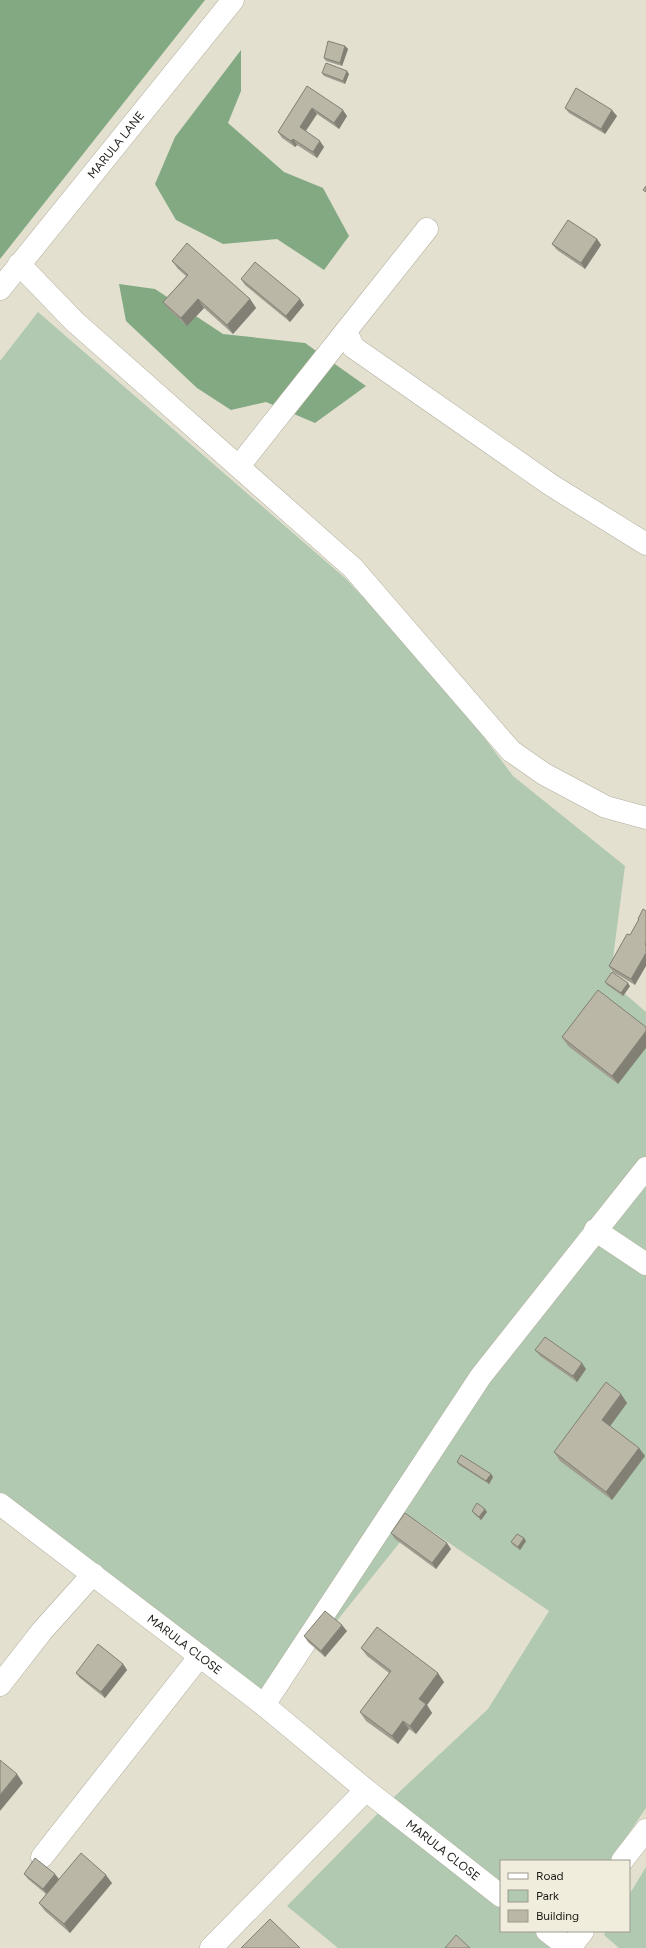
<svg xmlns="http://www.w3.org/2000/svg" width="646" height="1948" viewBox="0 0 646 1948" font-family="Figtree,sans-serif">
  <style>
    .green { fill: #b0c9b0 }
    .forest { fill: #82a982 }
    .lines { fill: none; stroke-linecap: round; stroke-linejoin: round }
    .minor-casing { stroke: #b1ae9e; stroke-width: 23 }
    .minor { stroke: #fff; stroke-width: 22 }
    .wall { fill: #a09d90 }
    .shaded-wall { fill: #828075 }
    .building { fill: #bab7a7; stroke: #828075 }
    .labels { text-anchor: middle; dominant-baseline: central; stroke-width: 4; stroke-linejoin: round; paint-order: stroke }
    .street-label { font-size: 12px; fill: #1e1c17; stroke: #f0eddd }
  </style>
  <rect width="100%" height="100%" fill="#e3e0d0"/>
  <g class="green">
    <polygon points="38,312 345,578 444,684 513,776 625,866 610,981 646,1012 646,1808 610,1861 501,1861 501,1931 568,1931 564,1948 338,1948 287,1906 395,1796 488,1709 549,1611 417,1521 271,1703 0,1493 0,361"/>
    <polygon points="646,1867 646,1948 619,1948 604,1935 606,1931 629,1931 629,1895"/>
  </g>
  <g class="forest">
    <polygon points="0,0 205,0 0,259"/>
    <polygon points="241,50 241,91 228,123 284,172 323,188 349,236 324,270 277,239 223,244 176,220 155,184 175,137"/>
    <polygon points="119,284 155,289 223,334 305,343 366,386 315,423 266,402 231,410 197,388 126,321"/>
  </g>
  <g class="lines">
    <defs>
      <g id="minor">
        <polyline points="427,229 346,331 353,347 551,485 646,544"/>
        <polyline points="19,264 74,321 353,568 511,751 544,774 606,807 646,818"/>
        <path id="s1" d="M0 289 233 0"/>
        <polyline points="239,466 346,331"/>
        <polyline points="595,1230 646,1264"/>
        <path id="s2" d="M0 1504 264 1705 366 1790"/>
        <polyline points="0,1685 42,1631 93,1574"/>
        <polyline points="264,1705 481,1376 646,1168"/>
        <polyline points="42,1857 200,1656"/>
        <polyline points="622,1861 646,1830"/>
        <polyline points="547,1931 569,1948"/>
        <path id="s3" d="M211 1948 366 1790 501 1896"/>
        <polyline points="570,1948 583,1931"/>
      </g>
    </defs>
    <use href="#minor" class="minor-casing"/>
    <use href="#minor" class="minor"/>
  </g>
  <g class="wall">
    <polygon points="345,46 348,49 342,66 326,61 324,58"/>
    <polygon points="322,73 349,74 345,84 324,76"/>
    <polygon points="307,86 347,116 339,129 317,114 306,131 324,147 317,158 297,145 295,147 282,138 278,132"/>
    <polygon points="565,108 617,116 605,134 569,113"/>
    <polygon points="597,239 601,245 585,269 557,250 552,244"/>
    <polygon points="172,261 250,299 256,308 233,334 204,308 187,326 169,310 163,302 186,276 178,269"/>
    <polygon points="241,279 304,305 290,322 245,285"/>
    <polygon points="643,909 635,985 613,972 609,966 630,935 639,920 638,919"/>
    <polygon points="605,982 630,986 623,996 607,985"/>
    <polygon points="598,990 618,1084 568,1046 562,1037"/>
    <polygon points="535,1350 586,1369 577,1382 540,1356"/>
    <polygon points="621,1394 627,1403 610,1426 639,1448 645,1456 612,1500 560,1461 554,1452"/>
    <polygon points="457,1462 491,1474 493,1477 489,1484 459,1465"/>
    <polygon points="472,1511 487,1512 481,1520 474,1514"/>
    <polygon points="391,1533 451,1549 436,1569 395,1539"/>
    <polygon points="524,1538 526,1541 520,1550 513,1545 511,1542"/>
    <polygon points="347,1631 325,1657 308,1642 304,1636"/>
    <polygon points="361,1648 444,1682 427,1705 432,1713 416,1734 409,1729 398,1744 366,1721 360,1712 389,1673 367,1656"/>
    <polygon points="123,1664 127,1670 105,1698 80,1678 76,1673"/>
    <polygon points="24,1874 59,1879 112,1883 70,1933 45,1911 39,1903 46,1894 28,1879"/>
  </g>
  <g class="shaded-wall">
    <polygon points="345,46 348,49 342,66 340,63"/>
    <polygon points="347,71 349,74 345,84 343,81"/>
    <polygon points="312,108 317,114 304,133 300,127"/>
    <polygon points="343,110 347,116 339,129 334,123"/>
    <polygon points="612,110 617,116 605,134 601,129"/>
    <polygon points="293,139 297,145 295,147 291,141"/>
    <polygon points="320,141 324,147 317,158 313,152"/>
    <polygon points="597,239 601,245 585,269 581,263"/>
    <polygon points="198,299 204,308 187,326 181,318"/>
    <polygon points="250,299 256,308 233,334 227,325"/>
    <polygon points="300,299 304,305 290,322 286,316"/>
    <polygon points="646,953 646,966 635,985 631,979"/>
    <polygon points="628,983 630,986 623,996 621,993"/>
    <polygon points="646,1031 646,1048 618,1084 612,1076"/>
    <polygon points="582,1363 586,1369 577,1382 573,1376"/>
    <polygon points="621,1394 627,1403 608,1429 602,1420"/>
    <polygon points="639,1448 645,1456 612,1500 606,1492"/>
    <polygon points="491,1474 493,1477 489,1484 486,1481"/>
    <polygon points="485,1509 487,1512 481,1520 479,1517"/>
    <polygon points="524,1538 526,1541 520,1550 518,1547"/>
    <polygon points="447,1543 451,1549 436,1569 432,1563"/>
    <polygon points="342,1625 347,1631 325,1657 321,1651"/>
    <polygon points="123,1664 127,1670 105,1698 101,1692"/>
    <polygon points="438,1673 444,1682 427,1705 432,1713 416,1734 410,1726 419,1699"/>
    <polygon points="403,1721 409,1729 398,1744 392,1736"/>
    <polygon points="17,1774 23,1783 0,1811 0,1795"/>
    <polygon points="55,1874 59,1879 48,1895 43,1889"/>
    <polygon points="106,1875 112,1883 70,1933 64,1924"/>
  </g>
  <g class="building">
    <polygon points="328,41 345,46 340,63 324,58"/>
    <polygon points="326,63 347,71 343,81 322,73"/>
    <polygon points="307,86 343,110 334,123 312,108 300,127 320,141 313,152 293,139 291,141 278,132"/>
    <polygon points="576,88 612,110 601,129 565,108"/>
    <polygon points="646,186 646,192 643,190"/>
    <polygon points="568,220 597,239 581,263 552,244"/>
    <polygon points="187,243 250,299 227,325 198,299 181,318 163,302 188,275 172,261"/>
    <polygon points="255,262 300,299 286,316 241,279"/>
    <polygon points="643,909 646,911 646,942 645,944 646,945 646,953 631,979 609,966 627,934 630,935 639,919 638,919"/>
    <polygon points="612,972 628,983 621,993 605,982"/>
    <polygon points="598,990 646,1027 646,1031 612,1076 562,1037"/>
    <polygon points="545,1337 582,1363 573,1376 535,1350"/>
    <polygon points="606,1382 621,1394 602,1420 639,1448 606,1492 554,1452"/>
    <polygon points="461,1455 491,1474 486,1481 457,1462"/>
    <polygon points="477,1503 485,1509 479,1517 472,1511"/>
    <polygon points="405,1513 447,1543 432,1563 391,1533"/>
    <polygon points="517,1534 524,1538 518,1547 511,1542"/>
    <polygon points="325,1611 342,1625 321,1651 304,1636"/>
    <polygon points="377,1627 438,1673 419,1699 426,1704 410,1726 403,1721 392,1736 360,1712 391,1671 361,1648"/>
    <polygon points="98,1644 123,1664 101,1692 76,1673"/>
    <polygon points="0,1760 17,1774 0,1795"/>
    <polygon points="81,1853 106,1875 64,1924 39,1903"/>
    <polygon points="35,1858 55,1874 43,1889 24,1874"/>
    <polygon points="270,1919 300,1948 241,1948"/>
    <polygon points="456,1935 470,1948 445,1948"/>
  </g>
  <g class="labels">
    <g class="street-label">
      <text stroke="none"><textPath href="#s1" startOffset="185">MARULA LANE</textPath></text>
      <text stroke="none"><textPath href="#s2" startOffset="232">MARULA CLOSE</textPath></text>
      <text stroke="none"><textPath href="#s3" startOffset="319">MARULA CLOSE</textPath></text>
    </g>
  </g>
  <rect x="500" y="1860" width="130" height="72" fill="#f0eddd" stroke="#9c998e"/>
  <rect x="508" y="1873" width="20" height="6" fill="#ffffff" stroke="#9c998e"/>
  <text x="536" y="1880" font-size="12" fill="#1e1c17">Road</text>
  <rect x="508" y="1890" width="20" height="12" fill="#b0c9b0" stroke="#9c998e"/>
  <text x="536" y="1900" font-size="12" fill="#1e1c17">Park</text>
  <rect x="508" y="1910" width="20" height="12" fill="#bab7a7" stroke="#9c998e"/>
  <text x="536" y="1920" font-size="12" fill="#1e1c17">Building</text>
</svg>
